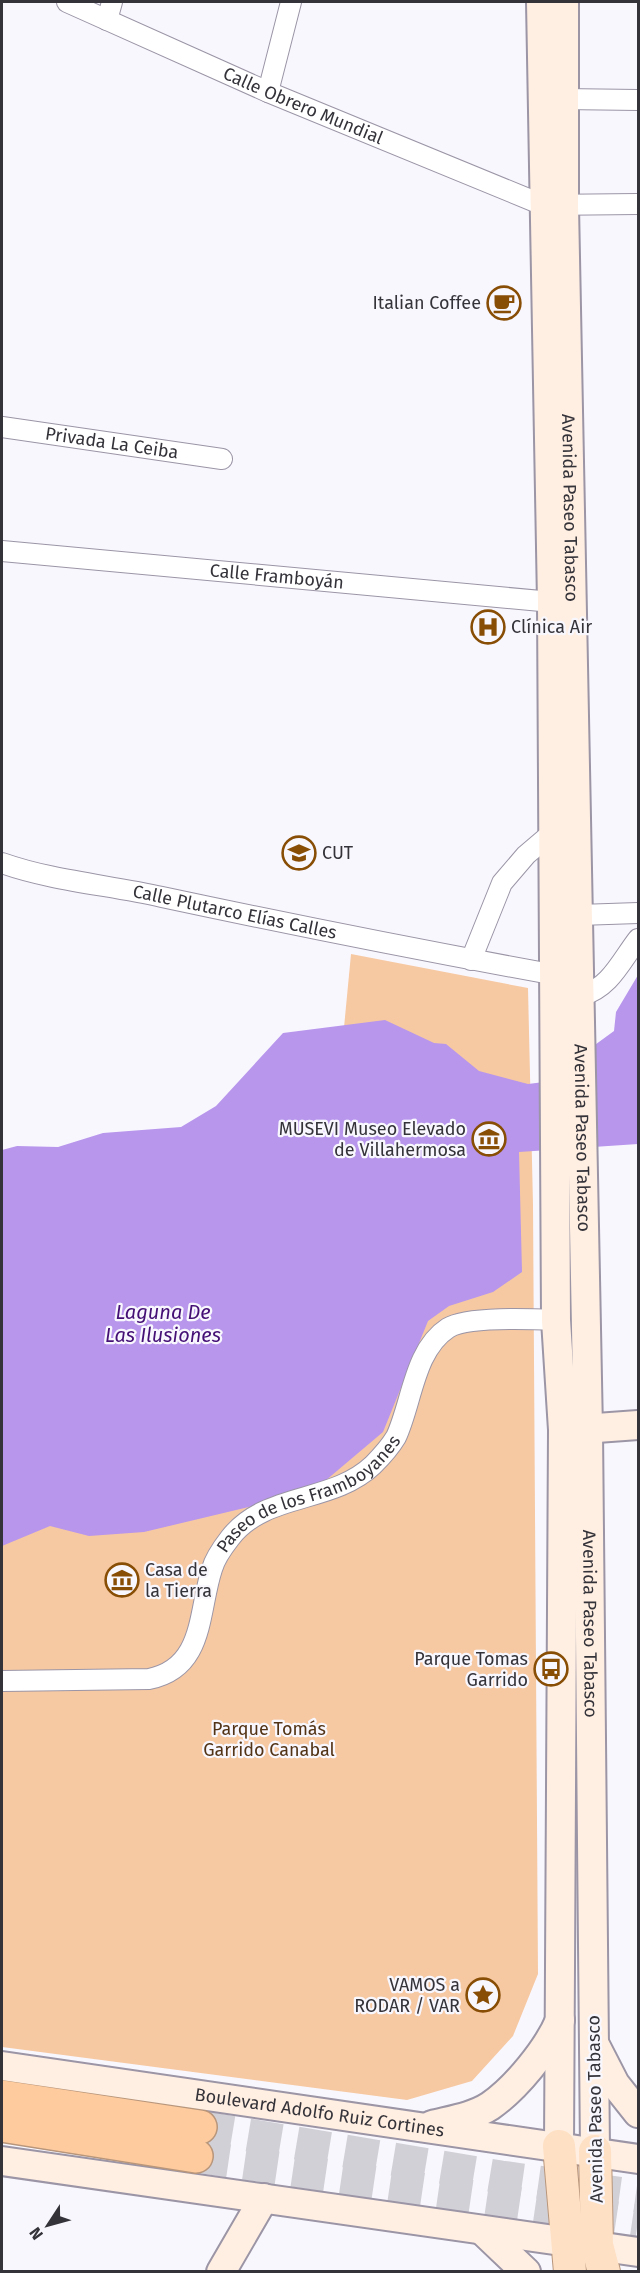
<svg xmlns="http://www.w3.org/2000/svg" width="640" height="2273" viewBox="0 0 640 2273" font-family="'Fira Sans',sans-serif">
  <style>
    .green { fill: #f6c9a3 }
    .water { fill: #b796ec }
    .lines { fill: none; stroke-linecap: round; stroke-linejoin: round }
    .highway-tunnel { stroke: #d2d0d7; stroke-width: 33; stroke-dasharray: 33 16; stroke-linecap: butt }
    .street-casing { stroke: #9b95a6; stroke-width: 22 }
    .secondary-casing { stroke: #9b95a6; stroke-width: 32 }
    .primary-casing { stroke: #b8967b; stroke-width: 34 }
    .highway-casing { stroke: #b8967b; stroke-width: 36 }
    .street { stroke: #fff; stroke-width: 20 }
    .secondary { stroke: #ffefe2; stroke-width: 28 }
    .primary { stroke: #fee0c5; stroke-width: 32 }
    .highway { stroke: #fecb9e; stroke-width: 33 }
    .labels { text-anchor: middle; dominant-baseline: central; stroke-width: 4.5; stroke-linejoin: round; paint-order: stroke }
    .street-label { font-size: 18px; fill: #35333a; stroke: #f9f7fe }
    .poi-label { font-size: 18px; fill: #35333a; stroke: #f9f7fe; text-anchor: end }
    .park-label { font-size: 18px; fill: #523315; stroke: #f9f7fe }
    .water-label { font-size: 20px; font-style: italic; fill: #441075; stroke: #f9f7fe }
  </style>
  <rect width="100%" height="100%" fill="#f9f7fe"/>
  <polygon class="green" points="351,954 528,988 533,1204 538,1974 513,2036 472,2081 407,2100 2,2047 2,1496 343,1038"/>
  <polygon class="water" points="638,975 638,1144 519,1152 522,1272 493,1292 449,1306 428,1321 383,1432 312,1492 144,1532 89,1536 50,1526 2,1546 2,1150 17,1146 58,1147 103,1133 181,1127 216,1106 283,1033 385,1020 434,1043 446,1044 479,1071 528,1084 544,1082 614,1031 616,1012"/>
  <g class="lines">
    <g class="highway-tunnel">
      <polyline points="200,2127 501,2177 638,2196"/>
      <polyline points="196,2156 638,2221"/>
    </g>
    <defs>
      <g id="street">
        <path id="s1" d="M67 2 268 92 543 205 638 204"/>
        <polyline points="107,20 112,2"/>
        <polyline points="268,92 291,2"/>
        <polyline points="563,99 638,100"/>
        <path id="s2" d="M2 427 222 459"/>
        <path id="s3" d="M2 551 552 602"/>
        <path id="s4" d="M2 863C53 881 109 885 162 897 293 925 424 951 556 975"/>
        <polyline points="579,915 638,913"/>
        <polyline points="471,960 502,883 526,855 553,832"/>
        <path d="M581 996C610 988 621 961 638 939"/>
        <path id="s5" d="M2 1681 149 1679C205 1668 198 1611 212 1569 215 1558 223 1547 230 1538 265 1492 332 1504 373 1465 382 1456 390 1447 396 1437 412 1403 414 1350 448 1328 467 1316 533 1319 556 1320"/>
      </g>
      <g id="secondary">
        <polyline points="541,2 552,602 556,1320 563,1430 559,2146"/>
        <path id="s6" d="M564 2V206L588 1430 595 2151"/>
        <polyline points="569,1430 638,1425"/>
        <polyline points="596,2047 615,2084 638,2113"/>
        <path id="s7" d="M2 2066 638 2159"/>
        <path d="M432 2125C452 2120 473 2117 490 2106 516 2088 548 2049 560 2020"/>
        <polyline points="2,2161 638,2252"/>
        <polyline points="484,2232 526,2272"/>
        <polyline points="221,2272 264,2198"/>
      </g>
      <g id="primary">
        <polyline points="559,2146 570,2272"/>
        <polyline points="595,2151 597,2245 604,2272"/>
      </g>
      <g id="highway">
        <polyline points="2,2097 200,2127"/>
        <polyline points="2,2125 196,2156"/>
      </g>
    </defs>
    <use href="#street" class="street-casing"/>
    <use href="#secondary" class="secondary-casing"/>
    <use href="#primary" class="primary-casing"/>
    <use href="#highway" class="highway-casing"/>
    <use href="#street" class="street"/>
    <use href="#secondary" class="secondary"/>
    <use href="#primary" class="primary"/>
    <use href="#highway" class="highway"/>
  </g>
  <defs>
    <symbol id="cafe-ring" viewBox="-11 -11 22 22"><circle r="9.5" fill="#f9f7fe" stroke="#884e06" stroke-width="1.5"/><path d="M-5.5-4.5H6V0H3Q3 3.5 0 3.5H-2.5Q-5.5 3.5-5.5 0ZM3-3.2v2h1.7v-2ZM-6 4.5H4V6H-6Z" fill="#884e06"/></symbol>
    <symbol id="hospital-ring" viewBox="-11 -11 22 22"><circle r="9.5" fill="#f9f7fe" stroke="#884e06" stroke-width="1.5"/><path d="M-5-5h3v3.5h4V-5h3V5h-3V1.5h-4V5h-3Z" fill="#884e06"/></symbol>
    <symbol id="school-ring" viewBox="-11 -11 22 22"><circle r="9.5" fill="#f9f7fe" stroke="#884e06" stroke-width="1.5"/><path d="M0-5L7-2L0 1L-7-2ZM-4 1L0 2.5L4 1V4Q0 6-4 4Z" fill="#884e06"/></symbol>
    <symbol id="museum-ring" viewBox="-11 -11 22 22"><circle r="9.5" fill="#f9f7fe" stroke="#884e06" stroke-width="1.5"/><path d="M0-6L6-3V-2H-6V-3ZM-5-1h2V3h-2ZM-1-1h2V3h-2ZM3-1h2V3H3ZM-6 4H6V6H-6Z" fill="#884e06"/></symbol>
    <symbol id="bus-ring" viewBox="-11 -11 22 22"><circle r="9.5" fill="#f9f7fe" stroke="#884e06" stroke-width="1.5"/><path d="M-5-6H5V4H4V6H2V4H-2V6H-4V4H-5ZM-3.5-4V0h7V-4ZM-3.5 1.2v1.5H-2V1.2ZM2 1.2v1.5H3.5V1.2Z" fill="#884e06"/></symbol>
    <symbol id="sight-ring" viewBox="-11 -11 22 22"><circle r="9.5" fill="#f9f7fe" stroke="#884e06" stroke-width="1.5"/><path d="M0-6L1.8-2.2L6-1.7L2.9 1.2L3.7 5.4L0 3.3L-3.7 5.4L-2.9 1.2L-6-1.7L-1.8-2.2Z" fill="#884e06"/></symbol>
  </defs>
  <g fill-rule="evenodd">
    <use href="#cafe-ring" x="485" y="284" width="38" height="38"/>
    <use href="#hospital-ring" x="469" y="608" width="38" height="38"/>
    <use href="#school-ring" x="280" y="834" width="38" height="38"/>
    <use href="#museum-ring" x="470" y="1120" width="38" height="38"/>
    <use href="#museum-ring" x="103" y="1561" width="38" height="38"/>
    <use href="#bus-ring" x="532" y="1650" width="38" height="38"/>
    <use href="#sight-ring" x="464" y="1976" width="38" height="38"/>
  </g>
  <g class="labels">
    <g class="street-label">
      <text stroke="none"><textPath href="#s1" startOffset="258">Calle Obrero Mundial</textPath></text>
      <text stroke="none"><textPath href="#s2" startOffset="111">Privada La Ceiba</textPath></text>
      <text stroke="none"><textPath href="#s6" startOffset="506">Avenida Paseo Tabasco</textPath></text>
      <text stroke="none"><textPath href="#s3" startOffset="276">Calle Framboyán</textPath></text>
      <text stroke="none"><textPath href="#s4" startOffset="238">Calle Plutarco Elías Calles</textPath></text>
      <text stroke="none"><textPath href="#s6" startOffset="1136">Avenida Paseo Tabasco</textPath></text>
      <text stroke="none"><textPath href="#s5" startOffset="411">Paseo de los Framboyanes</textPath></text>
      <text stroke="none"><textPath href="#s6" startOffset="1622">Avenida Paseo Tabasco</textPath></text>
      <text transform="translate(595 2109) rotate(-91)">Avenida Paseo Tabasco</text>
      <text stroke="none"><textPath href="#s7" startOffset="321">Boulevard Adolfo Ruiz Cortines</textPath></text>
    </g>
    <g class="poi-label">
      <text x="481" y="303">Italian Coffee</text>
      <text x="511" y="627" text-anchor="start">Clínica Air</text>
      <text x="322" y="853" text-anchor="start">CUT</text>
      <text x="466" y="1129">MUSEVI Museo Elevado<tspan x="466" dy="21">de Villahermosa</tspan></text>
      <text x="145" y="1570" text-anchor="start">Casa de<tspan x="145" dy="21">la Tierra</tspan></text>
      <text x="528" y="1659">Parque Tomas<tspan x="528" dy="21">Garrido</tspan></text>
      <text x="460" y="1985">VAMOS a<tspan x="460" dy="21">RODAR / VAR</tspan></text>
    </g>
    <g class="park-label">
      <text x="269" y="1729">Parque Tomás<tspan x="269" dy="21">Garrido Canabal</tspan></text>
    </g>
    <g class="water-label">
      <text x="163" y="1312">Laguna De<tspan x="163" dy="23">Las Ilusiones</tspan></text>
    </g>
  </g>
  <rect width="640" height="2273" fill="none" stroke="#35333a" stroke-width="6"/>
  <g transform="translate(48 2225) rotate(234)" stroke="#f9f7fe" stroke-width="4.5" paint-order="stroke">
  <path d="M0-4.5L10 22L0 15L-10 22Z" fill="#35333a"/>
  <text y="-9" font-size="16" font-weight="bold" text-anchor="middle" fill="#35333a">N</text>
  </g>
</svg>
